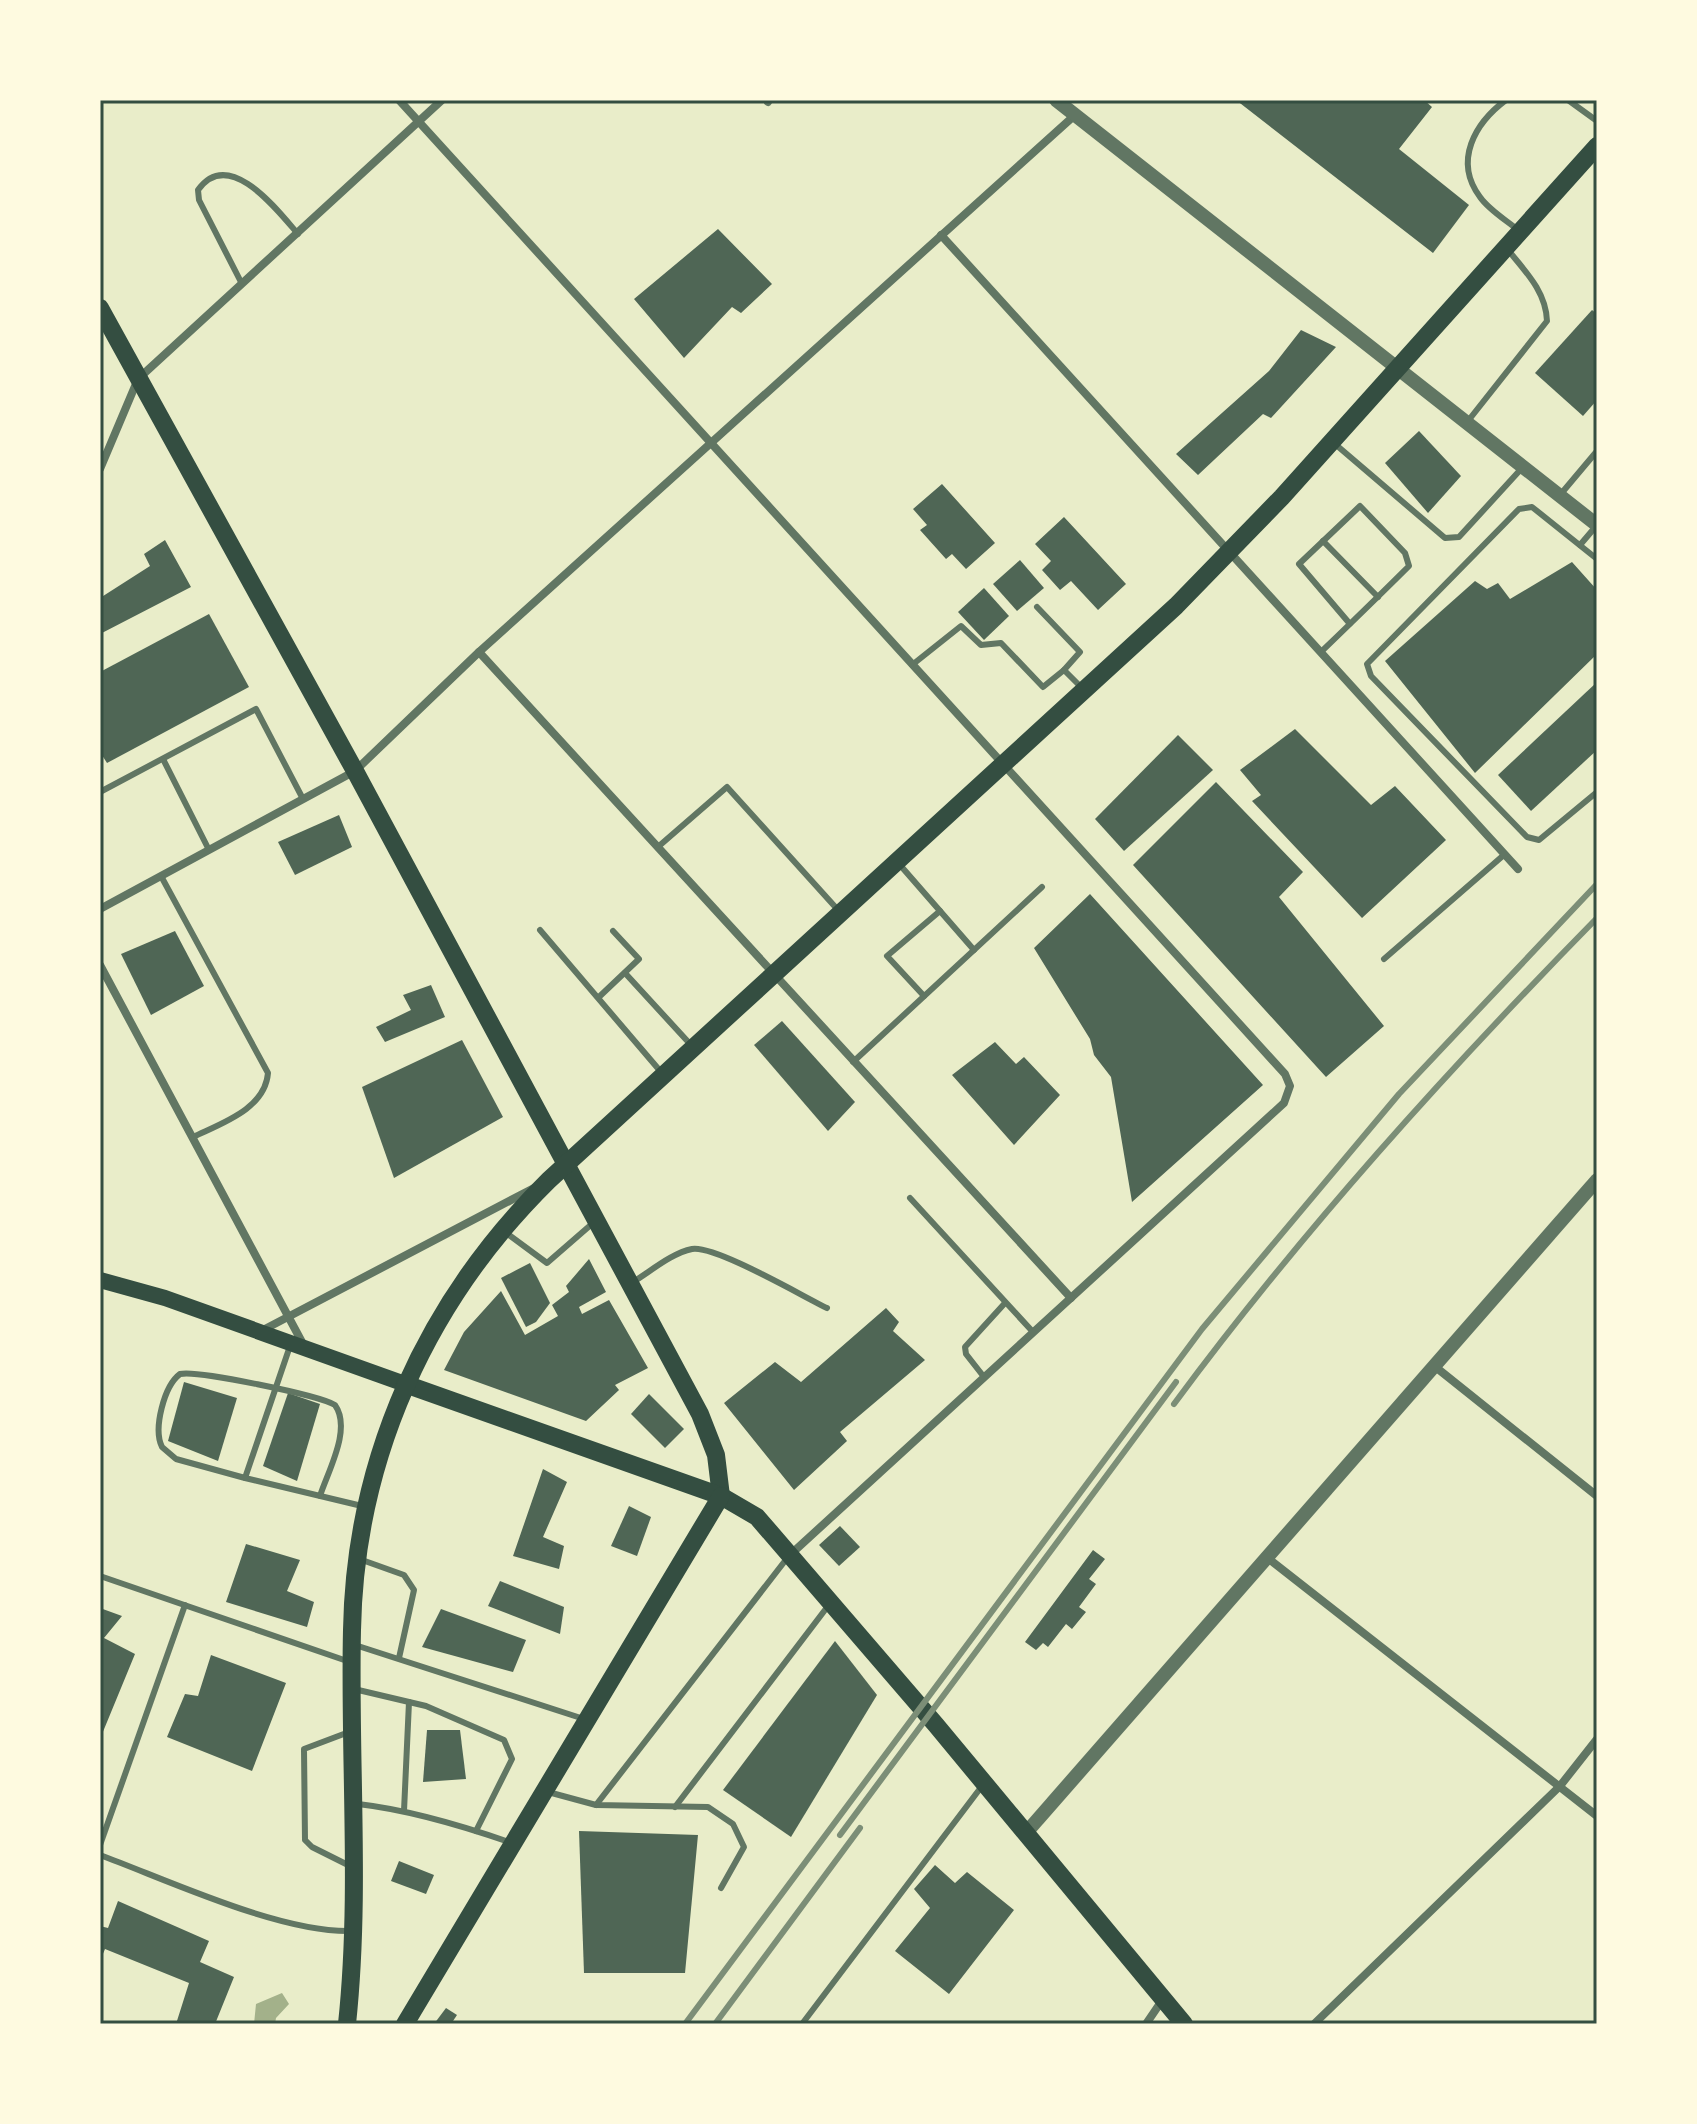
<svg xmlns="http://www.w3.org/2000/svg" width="1697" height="2124" viewBox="0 0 1697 2124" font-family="Raleway,sans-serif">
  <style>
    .water { fill: #a3b18a }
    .building { fill: #4f6655 }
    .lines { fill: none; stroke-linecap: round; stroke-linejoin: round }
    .service { stroke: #617663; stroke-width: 6 }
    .minor { stroke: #617663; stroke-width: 8 }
    .tertiary { stroke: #617663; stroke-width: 14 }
    .secondary { stroke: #344e41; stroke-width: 16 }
    .primary { stroke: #344e41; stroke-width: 18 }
    .rail { stroke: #7c8e77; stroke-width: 6 }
    .neatline { fill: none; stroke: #344e41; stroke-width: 3 }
  </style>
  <rect width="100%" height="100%" fill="#e9edc9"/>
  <polygon class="water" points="282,1993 289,2004 276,2018 275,2024 254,2024 256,2004"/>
  <g class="building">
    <polygon points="1236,100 1424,100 1432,107 1399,149 1469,205 1433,253"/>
    <polygon points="718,229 772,284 741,313 732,307 684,358 634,299"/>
    <polygon points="1592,310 1597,314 1597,400 1583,416 1535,373"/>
    <polygon points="1301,330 1336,347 1271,418 1263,414 1198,475 1176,454 1269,371"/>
    <polygon points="1419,431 1461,476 1428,513 1385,463"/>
    <polygon points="942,484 995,543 966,569 952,554 946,559 920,530 927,525 913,509"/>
    <polygon points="1064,517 1126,584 1098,610 1071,581 1060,590 1042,570 1051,561 1035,544"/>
    <polygon points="165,540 191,587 100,634 100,598 150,566 144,554"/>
    <polygon points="1020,560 1044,588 1017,611 993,584"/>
    <polygon points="1572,562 1597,590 1597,654 1475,773 1385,661 1475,581 1487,589 1498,583 1510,599"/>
    <polygon points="984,588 1009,616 984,640 958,612"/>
    <polygon points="209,614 249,687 107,763 100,752 100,672"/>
    <polygon points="1597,682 1597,750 1531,811 1498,775"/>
    <polygon points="1295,729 1371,805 1395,786 1446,840 1362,918 1252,801 1261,795 1240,770"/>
    <polygon points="1178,735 1213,770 1124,851 1095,819"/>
    <polygon points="1216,782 1303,872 1279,897 1384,1026 1326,1077 1133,865"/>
    <polygon points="339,815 352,847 295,875 278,842"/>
    <polygon points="1090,894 1263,1085 1132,1202 1111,1077 1094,1055 1090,1039 1034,948"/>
    <polygon points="175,931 204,986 151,1015 121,954"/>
    <polygon points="431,985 445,1017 385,1042 376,1027 411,1010 403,995"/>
    <polygon points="782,1021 855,1102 828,1131 754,1045"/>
    <polygon points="462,1040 503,1117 394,1178 362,1087"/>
    <polygon points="995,1042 1016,1064 1024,1057 1060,1095 1014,1145 952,1075"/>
    <polygon points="589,1259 606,1292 579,1307 582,1314 609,1300 648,1368 615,1385 619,1390 586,1421 444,1370 464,1332 501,1291 525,1335 558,1316 552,1305 569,1292 566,1286"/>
    <polygon points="530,1263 550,1303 536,1322 526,1327 501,1278"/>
    <polygon points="886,1308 899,1322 893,1331 925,1360 840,1432 847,1441 794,1490 724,1403 775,1362 801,1382"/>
    <polygon points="184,1382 237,1398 218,1461 168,1441"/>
    <polygon points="288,1393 320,1404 297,1481 263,1466"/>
    <polygon points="649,1394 684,1429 665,1448 631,1414"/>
    <polygon points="543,1469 567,1482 543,1537 564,1546 559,1569 513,1556"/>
    <polygon points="629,1506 651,1517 637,1556 611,1546"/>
    <polygon points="840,1526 860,1547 839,1566 819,1545"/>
    <polygon points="246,1544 300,1560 287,1591 314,1602 307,1627 226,1602"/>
    <polygon points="1093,1550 1105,1559 1089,1579 1096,1584 1079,1607 1086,1612 1072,1629 1066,1624 1048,1647 1043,1643 1036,1650 1025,1642"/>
    <polygon points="500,1581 564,1607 560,1634 488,1606"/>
    <polygon points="100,1608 122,1616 104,1638 135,1654 100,1739"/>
    <polygon points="441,1609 526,1640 513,1672 422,1647"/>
    <polygon points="835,1641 877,1695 791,1837 723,1790"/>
    <polygon points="211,1655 286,1683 252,1771 167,1737 185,1694 198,1696"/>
    <polygon points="427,1730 460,1730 466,1779 423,1782"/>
    <polygon points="579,1831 698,1835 685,1973 584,1973"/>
    <polygon points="399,1861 434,1875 426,1894 391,1881"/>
    <polygon points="935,1865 955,1883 967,1872 1014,1910 949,1994 895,1951 930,1908 914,1889"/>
    <polygon points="118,1901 209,1941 200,1962 234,1977 215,2024 176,2024 189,1983 105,1949 100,1961 100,1926 108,1928"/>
    <polygon points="446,2008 457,2015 451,2024 434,2024"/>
  </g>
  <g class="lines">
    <g class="service">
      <path d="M1506 100C1475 123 1453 161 1480 197 1489 210 1506 220 1518 230"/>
      <polyline points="1568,100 1597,121"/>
      <path d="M242 284 199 200 198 190C229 146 278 211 298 234"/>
      <path d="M1468 421 1547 321C1546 292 1526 272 1508 250"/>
      <polyline points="1335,444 1445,538 1459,537 1522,468"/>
      <polyline points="1560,495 1597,451"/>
      <polyline points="1323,541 1378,597"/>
      <polyline points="1580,545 1597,525"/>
      <polyline points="1597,559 1532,507 1519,509 1367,664 1371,676 1527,837 1539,840 1597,792"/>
      <polyline points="1037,607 1080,652 1064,670"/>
      <path d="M1321 652C1351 623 1380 595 1409 566L1405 553 1360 506 1299 564 1350 624"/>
      <polyline points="912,665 961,626 981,645 1001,643 1043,687 1064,670 1082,688"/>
      <polyline points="163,759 209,850"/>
      <polyline points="100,792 256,709 303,799"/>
      <polyline points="659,846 727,787 838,910"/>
      <polyline points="900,865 974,950"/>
      <path d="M161 876 268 1073C265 1109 222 1123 193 1137"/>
      <polyline points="540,930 661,1072"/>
      <polyline points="1384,959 1505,854"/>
      <polyline points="625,973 691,1045"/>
      <polyline points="600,996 639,959 613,931"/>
      <polyline points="924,996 887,956 940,911"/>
      <polyline points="853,1062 1042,887"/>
      <polyline points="910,1198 1033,1332"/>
      <polyline points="505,1232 547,1263 593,1223"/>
      <path d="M633 1282C651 1271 672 1253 692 1249 715 1245 802 1296 827 1308"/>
      <polyline points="290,1346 245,1478 362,1506"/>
      <polyline points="984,1377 966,1354 965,1347 1005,1303"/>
      <path d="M245 1478 176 1459 162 1447C153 1429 164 1386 180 1374 197 1370 318 1395 335 1405 352 1429 328 1471 320 1496"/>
      <polyline points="362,1560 404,1575 414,1590 399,1658"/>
      <polyline points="100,1576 350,1662"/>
      <polyline points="355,1645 584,1719"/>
      <polyline points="354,1689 426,1706 504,1740 512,1759 476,1831"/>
      <polyline points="349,1732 304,1749 305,1840 312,1847 352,1867"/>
      <polyline points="548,1792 596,1805 708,1807 733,1824 744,1847 721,1888"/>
      <path d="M358 1804C410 1810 460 1825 509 1842"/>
      <polyline points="596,1805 788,1557"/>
      <polyline points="675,1807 828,1606"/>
      <polyline points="404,1811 409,1702"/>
      <polyline points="100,1845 185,1605"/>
      <path d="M100 1855C170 1881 278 1932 350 1931"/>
      <polyline points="802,2024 982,1786"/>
    </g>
    <g class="minor">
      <polyline points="399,100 1285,1074 1290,1086 1284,1103 791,1554"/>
      <polyline points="768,102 769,100"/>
      <polyline points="941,235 1518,869"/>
      <polyline points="100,469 138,379 442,100"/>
      <polyline points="479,652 1071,1298"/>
      <polyline points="100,909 355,771 479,652 1075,115"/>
      <polyline points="100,965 303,1344"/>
      <polyline points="263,1330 534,1188"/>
      <polyline points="1433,1365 1597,1496"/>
      <polyline points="1265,1556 1597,1816"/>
      <polyline points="1146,2024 1163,1999"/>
      <polyline points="1314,2024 1560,1786 1597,1739"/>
    </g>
    <g class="tertiary">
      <polyline points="1056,100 1597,525"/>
      <polyline points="1025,1834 1597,1180"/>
    </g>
    <polyline class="secondary" points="100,1280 165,1298 405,1384"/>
    <g class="primary">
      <polyline points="100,308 355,771 700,1414 716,1455 721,1496"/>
      <polyline points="405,1384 721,1496 757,1517 936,1725 1184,2024"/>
      <path d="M347 2024C361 1893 349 1761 352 1630 355 1458 427 1300 549 1180L1176 606 1282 497 1597 146"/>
      <polyline points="405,2024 721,1496"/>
    </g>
    <g class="rail">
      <path d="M1174 1404C1302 1231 1447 1071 1597 918"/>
      <polyline points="840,1835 1176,1382"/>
      <polyline points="685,2024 1202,1329 1399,1094 1597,884"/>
      <polyline points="715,2024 860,1828"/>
    </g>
  </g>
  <rect width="1697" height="2124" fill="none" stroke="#fefae0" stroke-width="204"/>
  <rect x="102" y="102" width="1493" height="1920" class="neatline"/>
</svg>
